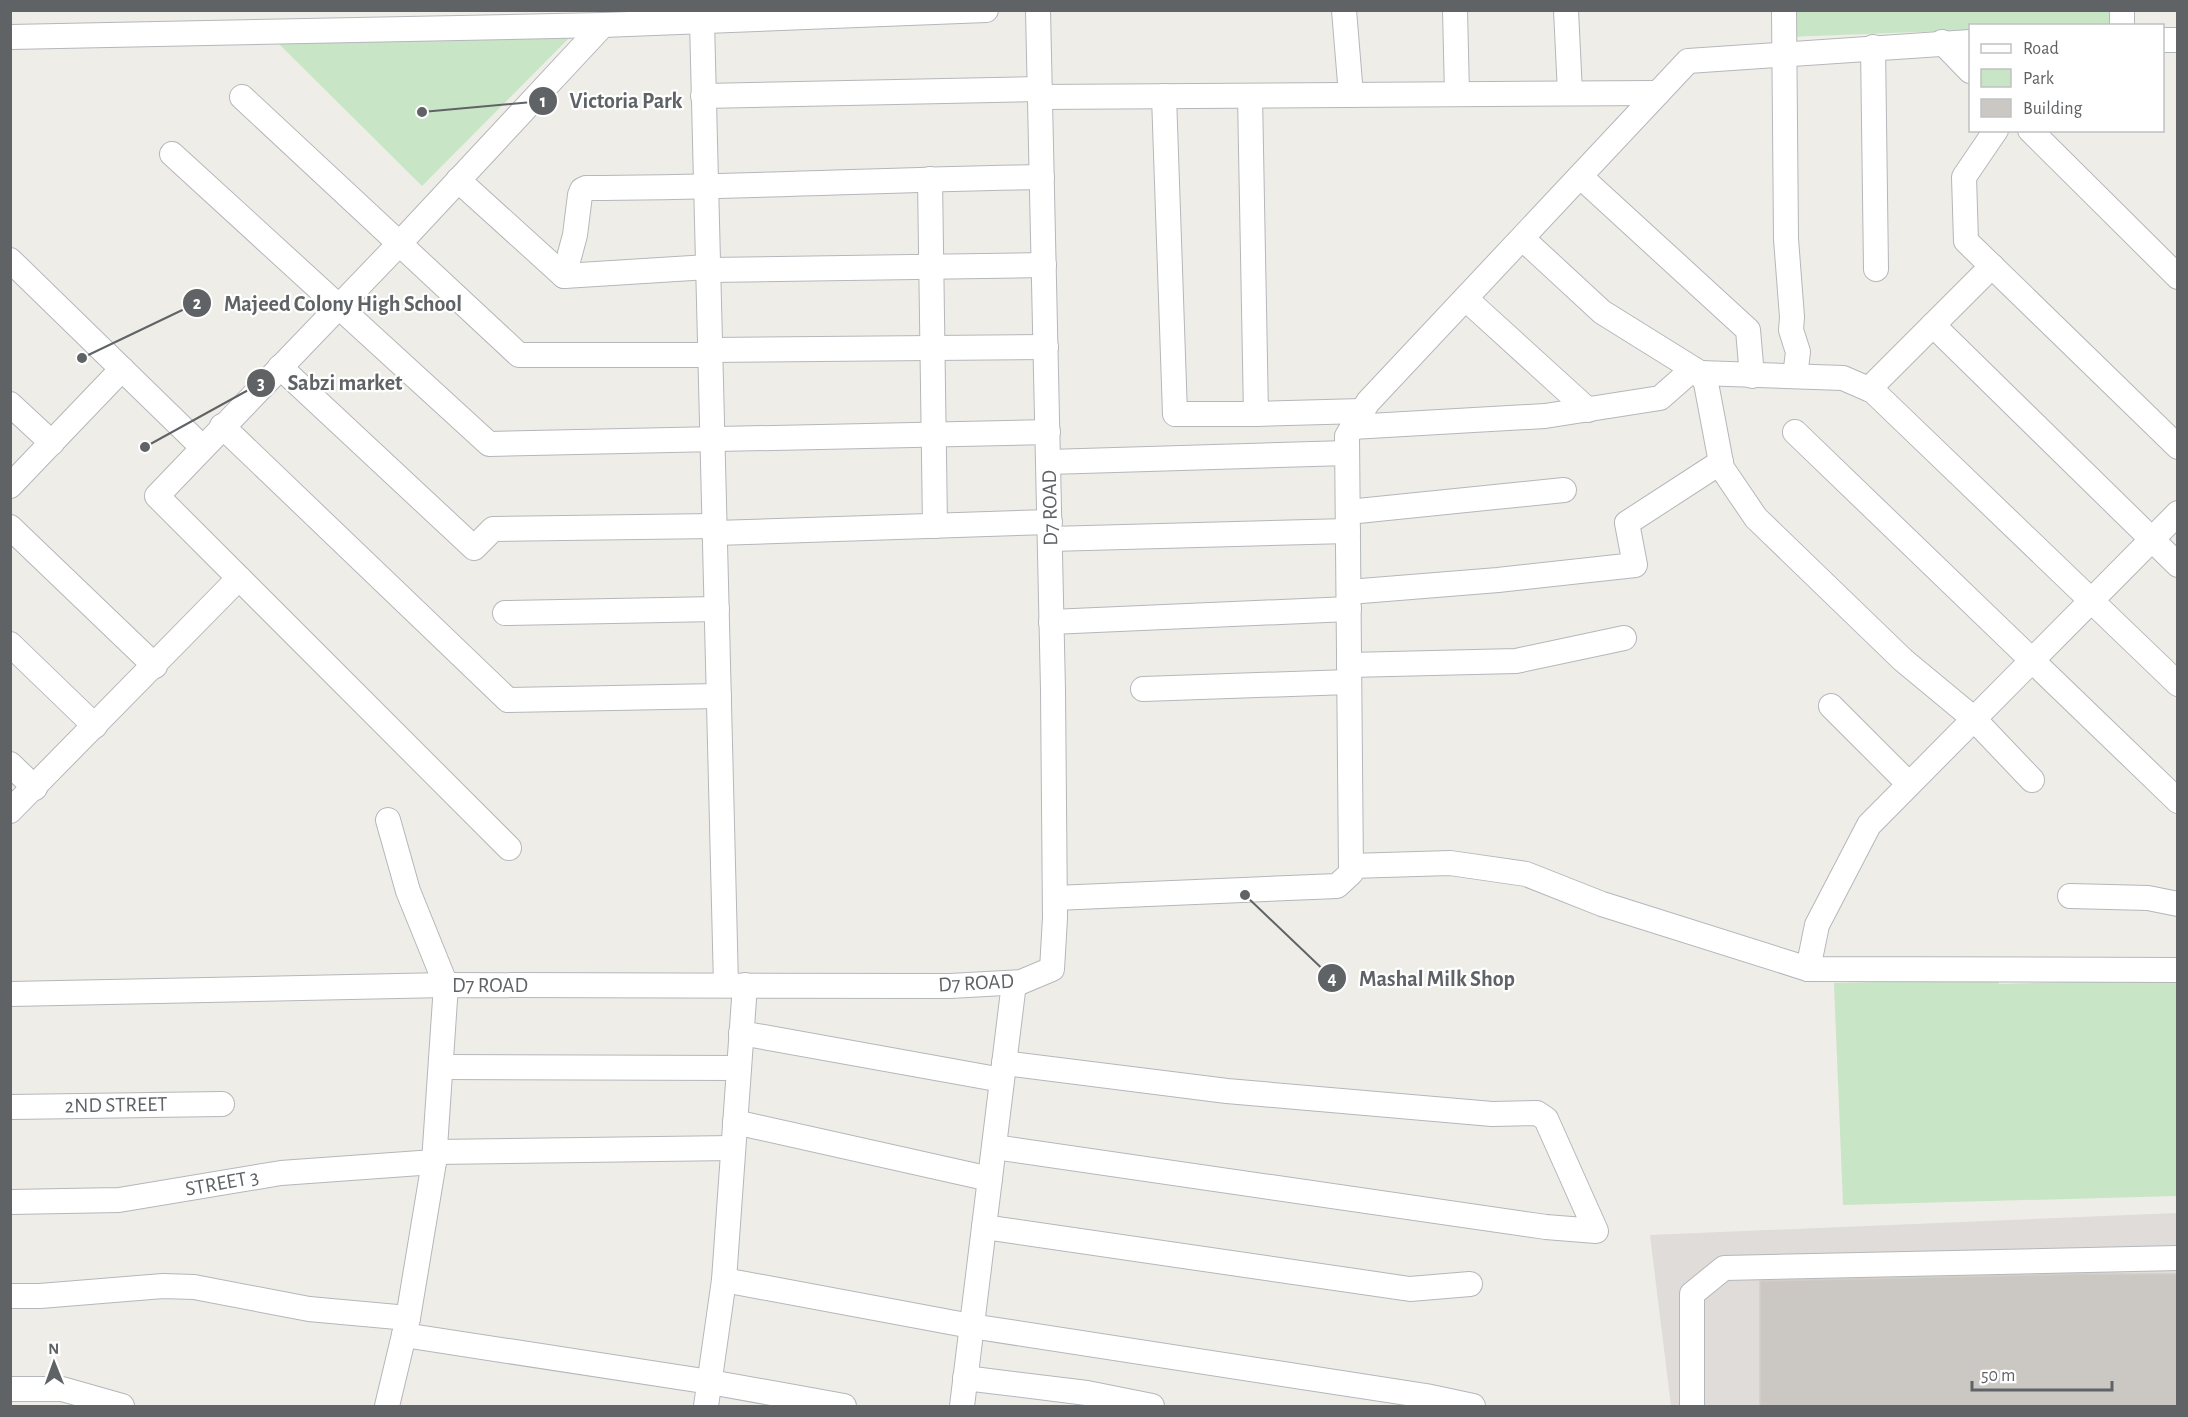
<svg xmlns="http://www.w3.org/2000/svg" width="2188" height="1417" viewBox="0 0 2188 1417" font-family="'Alegreya Sans',sans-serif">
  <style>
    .industrial { fill: #dfdcd9 }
    .green { fill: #c8e5c6 }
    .building { fill: #cbc8c3; stroke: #d4cec6; stroke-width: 1.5; filter: url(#shadow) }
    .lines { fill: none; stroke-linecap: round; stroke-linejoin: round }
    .minor-casing { stroke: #b4b7bb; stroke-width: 26 }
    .minor { stroke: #fff; stroke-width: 24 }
    .labels { text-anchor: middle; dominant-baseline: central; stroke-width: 4.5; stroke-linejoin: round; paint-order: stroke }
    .street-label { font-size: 21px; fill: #5f6366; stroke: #fff }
    .leader { fill: none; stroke: #5f6366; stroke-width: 2 }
    .callout-dot { fill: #5f6366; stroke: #fff; stroke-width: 2 }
    .mark-label { font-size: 18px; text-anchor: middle; font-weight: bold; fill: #fff }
    .callout-label { font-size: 22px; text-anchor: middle; font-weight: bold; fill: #5f6366; stroke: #fff; stroke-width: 4.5; stroke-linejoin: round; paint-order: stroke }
  </style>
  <defs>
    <filter id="shadow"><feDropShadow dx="6" dy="4" stdDeviation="0" flood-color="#0004"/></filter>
  </defs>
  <rect width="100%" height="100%" fill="#efede7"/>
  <polygon class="industrial" points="2177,1213 2177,1406 1671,1406 1650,1235"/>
  <g class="green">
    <polygon points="2115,10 2115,25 1970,26 1970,30 1787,37 1786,11"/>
    <polygon points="574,33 422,186 274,39"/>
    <polygon points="1998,979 1999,984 2177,979 2177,1196 1843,1205 1834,983"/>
  </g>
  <polygon class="building" points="2076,1274 2178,1274 2178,1407 1760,1407 1760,1281"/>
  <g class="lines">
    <defs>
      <g id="minor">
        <polyline points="1344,10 1351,95"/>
        <polyline points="1455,10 1457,94"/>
        <polyline points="1566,10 1570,93"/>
        <polyline points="1784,10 1786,239 1792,317 1791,330 1798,352 1795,376"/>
        <polyline points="2122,10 2122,26"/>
        <polyline points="702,21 726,985"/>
        <polyline points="10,37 603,25 986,10"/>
        <polyline points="2162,40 2178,40"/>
        <polyline points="1942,42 1970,71"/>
        <polyline points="1873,47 1876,269"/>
        <polyline points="703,96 1040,89"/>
        <polyline points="1164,96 1175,414 1256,414"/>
        <polyline points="1250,96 1256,414 1362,411"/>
        <polyline points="242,97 519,355 710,355"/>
        <polyline points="1040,97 1658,93"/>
        <polyline points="1996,130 1964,177 1966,241 2178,447"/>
        <polyline points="2030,130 2178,277"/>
        <polyline points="172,154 489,444 1048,432"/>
        <polyline points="1581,177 1748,330 1752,376"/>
        <polyline points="930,179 935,526"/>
        <polyline points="458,180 564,276 708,267"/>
        <polyline points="1523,239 1602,312 1700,373 1706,383 1722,468 1756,518 1903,660 1973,718 2032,780"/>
        <polyline points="10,260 202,447"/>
        <polyline points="708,270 1044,265"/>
        <path d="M564 276 575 235 580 195 582 190 586 188C738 188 890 179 1042 177"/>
        <polyline points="1466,299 1588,410"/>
        <polyline points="1933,325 2178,565"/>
        <polyline points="710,350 1046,347"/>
        <polyline points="280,367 474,548 493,529 715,526"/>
        <polyline points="1700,373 1843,378 1873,391 2178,684"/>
        <polyline points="1869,389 1992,266"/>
        <polyline points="10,404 52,443"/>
        <polyline points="222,426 508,700 719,696"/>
        <polyline points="1352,427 1545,416 1660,398 1693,369"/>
        <polyline points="1795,432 2178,801"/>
        <polyline points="1049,462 1347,453"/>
        <polyline points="10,486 122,369"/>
        <polyline points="1348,512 1564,490"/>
        <polyline points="10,527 155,666"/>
        <polyline points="715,533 1050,522"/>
        <polyline points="1050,539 1348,531"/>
        <polyline points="1349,592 1498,580 1635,565 1627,523 1721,462"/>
        <polyline points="505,613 717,609"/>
        <polyline points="1051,622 1349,609"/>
        <polyline points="10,644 95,726"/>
        <polyline points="1349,665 1516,661 1624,638"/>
        <polyline points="1143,689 1349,682"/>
        <polyline points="1831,706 1909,784"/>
        <polyline points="10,764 35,788"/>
        <polyline points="10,811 239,578"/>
        <polyline points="509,848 157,496 399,244 603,25"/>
        <polyline points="1351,866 1450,863 1526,874 1602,904 1808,969 2178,970"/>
        <polyline points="2070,896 2148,898 2178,904"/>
        <polyline points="1055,898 1337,886 1351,873 1347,436 1368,402 1688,61 1970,42"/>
        <polyline points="1808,969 1817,925 1869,825 2178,513"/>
        <polyline points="10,994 446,985 950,986 1021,982 1052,969 1055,918 1053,690 1038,10"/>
        <polyline points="741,1033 1002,1080"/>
        <polyline points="441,1067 739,1068"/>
        <polyline points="10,1107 222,1104"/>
        <polyline points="735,1122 990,1179"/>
        <polyline points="994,1147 1546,1227 1596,1231 1546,1119 1537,1113 1492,1114 1227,1091 1004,1063"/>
        <polyline points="435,1152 733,1148"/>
        <polyline points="10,1202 119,1200 281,1173 434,1162"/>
        <polyline points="984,1227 1410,1289 1470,1284"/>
        <polyline points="724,1280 971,1326 1426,1396 1473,1406"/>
        <polyline points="10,1296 40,1296 163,1286 194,1287 309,1309 408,1318"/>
        <polyline points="404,1335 710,1382 844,1406"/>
        <polyline points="965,1378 1087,1393 1152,1406"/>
        <polyline points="10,1389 62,1389 122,1406"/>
        <polyline points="387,1406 408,1318 434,1162 446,985 408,891 388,820"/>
        <polyline points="706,1406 724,1280 745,985"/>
        <polyline points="962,1406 1014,983"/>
        <polyline points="1692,1406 1692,1294 1724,1268 2178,1258"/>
      </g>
    </defs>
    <use href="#minor" class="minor-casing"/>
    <use href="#minor" class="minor"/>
  </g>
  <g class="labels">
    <g class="street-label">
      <text transform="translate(1050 508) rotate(-91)">D7 ROAD</text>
      <text transform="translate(976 983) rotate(-3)">D7 ROAD</text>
      <text x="490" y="985">D7 ROAD</text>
      <text transform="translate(116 1105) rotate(-1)">2ND STREET</text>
      <text transform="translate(222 1183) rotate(-10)">STREET 3</text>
    </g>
  </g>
  <path class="leader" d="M422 112L543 101M82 358L197 303M145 447L261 383M1245 895L1332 978"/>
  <g class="callout-dot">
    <circle cx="422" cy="112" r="6"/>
    <circle cx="82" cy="358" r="6"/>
    <circle cx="145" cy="447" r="6"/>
    <circle cx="1245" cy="895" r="6"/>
    <circle cx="543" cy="101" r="15"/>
    <circle cx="197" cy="303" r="15"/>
    <circle cx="261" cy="383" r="15"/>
    <circle cx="1332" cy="978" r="15"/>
  </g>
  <g class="mark-label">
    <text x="543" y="107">1</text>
    <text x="197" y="309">2</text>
    <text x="261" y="389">3</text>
    <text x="1332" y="984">4</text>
  </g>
  <g class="callout-label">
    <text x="626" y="108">Victoria Park</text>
    <text x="343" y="311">Majeed Colony High School</text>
    <text x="345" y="390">Sabzi market</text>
    <text x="1437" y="986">Mashal Milk Shop</text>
  </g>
  <rect width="2188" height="1417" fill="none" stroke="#5f6366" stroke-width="24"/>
  <rect x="1969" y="24" width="195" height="108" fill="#ffffff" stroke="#bfc1c2" stroke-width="1.5"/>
  <rect x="1981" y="44" width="30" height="9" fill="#ffffff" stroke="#bfc1c2" stroke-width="1.5"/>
  <text x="2023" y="54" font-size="18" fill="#5f6366">Road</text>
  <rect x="1981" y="69" width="30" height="18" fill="#c8e5c6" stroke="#bfc1c2" stroke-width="1.5"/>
  <text x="2023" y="84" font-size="18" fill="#5f6366">Park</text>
  <rect x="1981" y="99" width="30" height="18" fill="#cbc8c3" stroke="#bfc1c2" stroke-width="1.5"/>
  <text x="2023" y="114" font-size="18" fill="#5f6366">Building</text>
  <g transform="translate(54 1363) rotate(359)" stroke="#ffffff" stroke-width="4.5" paint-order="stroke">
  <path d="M0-4.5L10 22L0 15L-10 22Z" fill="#5f6366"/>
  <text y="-9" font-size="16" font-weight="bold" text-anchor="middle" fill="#5f6366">N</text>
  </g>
  <path d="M1972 1381v9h140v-9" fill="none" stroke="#5f6366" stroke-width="3"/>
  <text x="1981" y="1381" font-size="18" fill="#5f6366" stroke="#ffffff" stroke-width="4.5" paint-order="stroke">50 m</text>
</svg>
